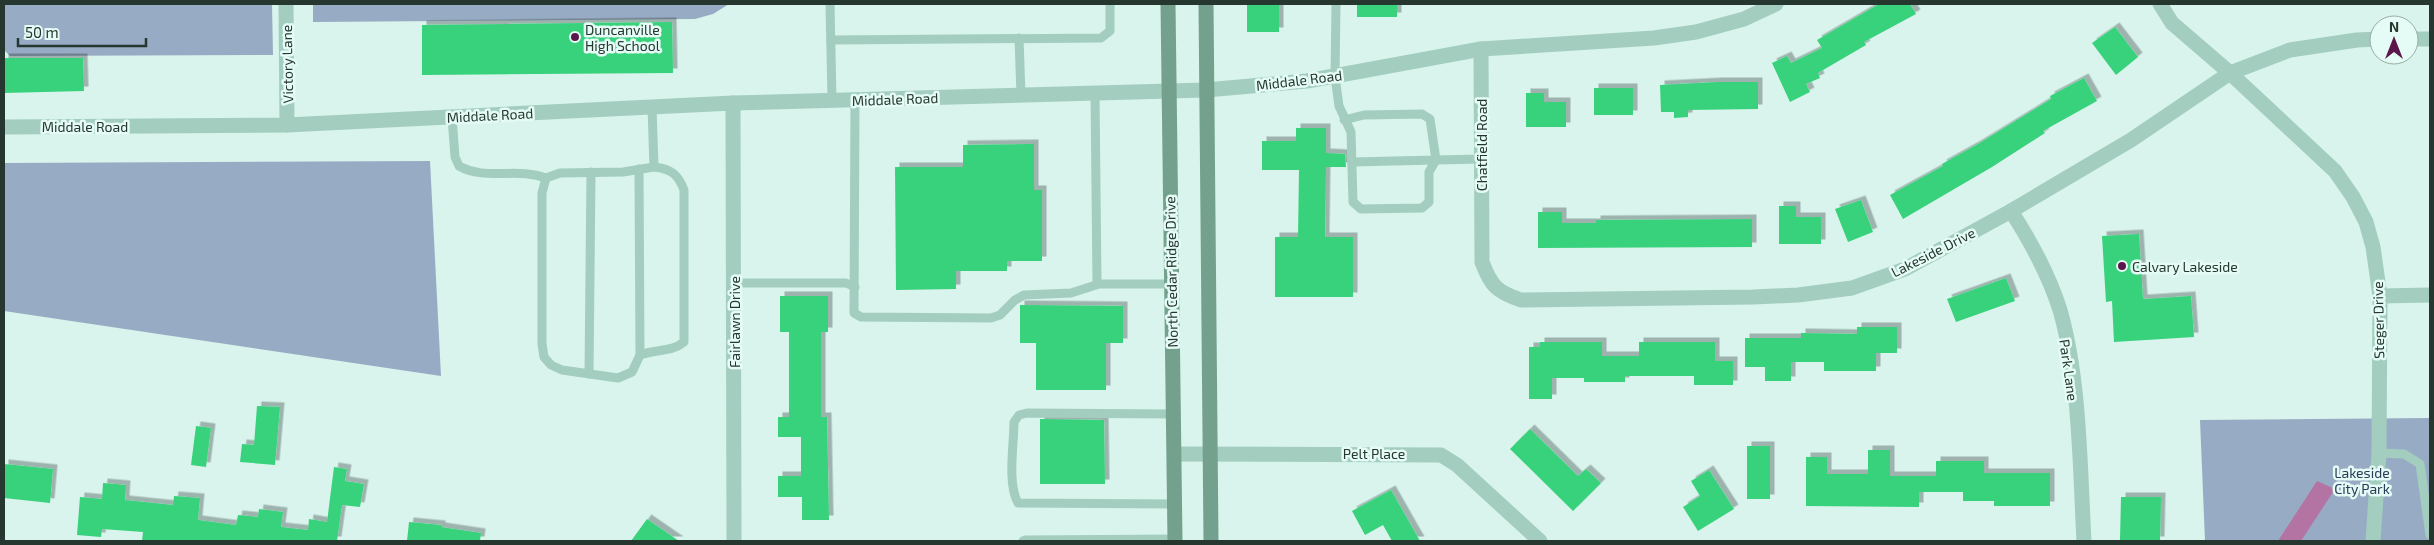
<svg xmlns="http://www.w3.org/2000/svg" width="2434" height="545" viewBox="0 0 2434 545" font-family="'Exo 2',sans-serif">
  <style>
    .green { fill: #97acc4 }
    .water { fill: #b374a4 }
    .building { fill: #38d27c; filter: url(#shadow) }
    .lines { fill: none; stroke-linecap: round; stroke-linejoin: round }
    .lane { stroke: #a3cdbf; stroke-width: 9 }
    .street { stroke: #a3cdbf; stroke-width: 15 }
    .secondary { stroke: #74a18d; stroke-width: 15 }
    .poi-dot { fill: #5c174a; stroke: #e5fbf5; stroke-width: 2 }
    .labels { text-anchor: middle; dominant-baseline: central; stroke-width: 5; stroke-linejoin: round; paint-order: stroke }
    .poi-label { font-size: 14px; fill: #26372f; stroke: #e5fbf5; text-anchor: start }
    .street-label { font-size: 14px; fill: #26372f; stroke: #e5fbf5 }
    .park-label { font-size: 14px; fill: #273c58; stroke: #e5fbf5 }
  </style>
  <defs>
    <filter id="shadow"><feDropShadow dx="4.5" dy="-4.5" stdDeviation="0" flood-color="#0004"/></filter>
  </defs>
  <rect width="100%" height="100%" fill="#d8f4ec"/>
  <g class="green">
    <polygon points="4,4 272,4 273,55 10,56 4,50"/>
    <polygon points="313,4 729,4 713,14 695,19 313,22"/>
    <polygon points="430,161 441,376 4,311 4,163"/>
    <polygon points="2430,418 2430,541 2205,541 2200,420"/>
  </g>
  <polygon class="water" points="2317,481 2335,489 2301,541 2278,541"/>
  <g class="building">
    <rect x="1247" y="4" width="32" height="28"/>
    <rect x="1357" y="4" width="40" height="13"/>
    <polygon points="1879,4 1910,4 1916,14 1864,42 1866,45 1818,73 1820,78 1806,84 1810,92 1790,102 1772,63 1787,56 1791,63 1822,48 1817,40"/>
    <polygon points="672,22 673,73 422,75 422,25"/>
    <polygon points="2115,27 2138,57 2116,75 2092,43"/>
    <polygon points="4,58 83,58 84,91 4,93"/>
    <polygon points="2084,78 2097,101 2043,131 2045,133 1992,167 1903,219 1890,195 1943,166 1942,164 1978,144 2051,99 2050,96"/>
    <polygon points="1718,82 1758,82 1758,109 1688,110 1688,117 1674,118 1674,112 1661,112 1660,85"/>
    <rect x="1594" y="88" width="39" height="27"/>
    <polygon points="1526,93 1544,93 1544,102 1566,102 1566,127 1526,127"/>
    <polygon points="1296,128 1326,128 1326,153 1345,154 1346,167 1326,167 1325,237 1353,237 1353,297 1275,297 1275,237 1298,237 1299,170 1262,170 1262,141 1296,141"/>
    <polygon points="1034,144 1034,190 1042,190 1042,261 1007,261 1007,271 956,271 956,289 896,290 895,167 963,167 963,145"/>
    <polygon points="1861,200 1873,232 1848,242 1835,209"/>
    <polygon points="1779,206 1796,206 1796,217 1821,217 1821,244 1779,244"/>
    <polygon points="1538,212 1562,212 1562,223 1596,223 1596,220 1752,219 1752,247 1538,248"/>
    <polygon points="2139,234 2143,299 2191,296 2194,337 2114,342 2112,301 2106,302 2102,236"/>
    <polygon points="2006,278 2015,301 1956,322 1947,299"/>
    <polygon points="780,296 828,296 828,332 821,332 821,417 827,417 829,520 802,520 802,497 778,497 778,476 801,476 801,437 778,437 778,417 789,417 789,332 780,332"/>
    <polygon points="1020,305 1123,306 1123,343 1106,343 1106,390 1036,390 1036,343 1020,343"/>
    <polygon points="1857,327 1897,327 1897,353 1876,353 1876,371 1824,371 1824,362 1791,362 1791,381 1765,381 1765,367 1745,367 1745,338 1801,338 1801,333 1857,334"/>
    <polygon points="1540,342 1602,342 1602,356 1639,356 1639,342 1715,342 1715,361 1733,361 1733,385 1694,385 1694,376 1625,376 1625,382 1584,382 1584,378 1552,378 1552,399 1529,399 1529,347 1540,347"/>
    <polygon points="257,406 280,407 275,465 240,462 242,444 254,445"/>
    <polygon points="1040,419 1104,420 1105,484 1040,484"/>
    <polygon points="196,426 211,428 206,467 191,465"/>
    <polygon points="1530,429 1578,476 1586,469 1601,483 1573,511 1510,449"/>
    <rect x="1747" y="446" width="23" height="53"/>
    <polygon points="1868,450 1890,450 1890,476 1936,476 1936,461 1984,461 1984,473 2050,473 2050,506 1994,506 1994,501 1963,501 1963,492 1919,492 1919,507 1806,506 1806,457 1827,457 1827,474 1868,474"/>
    <polygon points="4,464 53,469 50,503 4,498"/>
    <polygon points="334,467 347,469 345,481 364,484 360,507 342,505 337,541 142,541 143,532 102,529 101,537 77,535 80,497 102,499 103,483 126,485 125,500 173,505 174,496 200,498 198,520 236,525 238,515 258,517 259,509 283,512 281,527 308,530 309,519 327,522"/>
    <polygon points="1709,470 1734,509 1698,531 1683,507 1700,496 1691,481"/>
    <polygon points="1391,490 1420,541 1392,541 1383,525 1365,535 1352,511"/>
    <polygon points="2121,497 2161,497 2160,541 2120,540"/>
    <polygon points="647,519 679,541 631,541"/>
    <polygon points="409,522 441,525 441,527 481,533 480,541 407,541"/>
  </g>
  <g class="lines">
    <g class="lane">
      <polyline points="830,4 832,100"/>
      <polyline points="1336,4 1335,77 1339,106 1351,132 1353,202 1361,209 1422,208 1429,202 1429,172 1436,160 1481,159"/>
      <polyline points="1019,38 1021,95"/>
      <polyline points="831,40 1101,38 1110,31 1110,4"/>
      <polyline points="1095,93 1097,284"/>
      <polyline points="855,100 854,313 861,317 991,318 1000,315 1015,300 1024,295 1071,293 1099,284 1172,284"/>
      <path d="M652 107 654 167 623 172 560 173 546 178 542 193V344L544 357 551 365 562 370 618 378 632 372 640 355C656 349 672 352 684 342V190C678 174 671 169 654 167"/>
      <path d="M452 117 455 157 459 166C485 181 517 167 546 178"/>
      <polyline points="1344,120 1364,115 1422,114 1430,119 1436,160 1352,162"/>
      <polyline points="639,169 640,355"/>
      <polyline points="734,283 846,283 855,287"/>
      <polyline points="589,374 591,172"/>
      <path d="M1174 414 1027 413 1019 415 1014 422C1014 444 1007 484 1018 503L1175 504"/>
      <polyline points="2379,453 2404,454 2420,464 2430,535"/>
      <polyline points="1023,541 1025,540 1175,539"/>
    </g>
    <g class="street">
      <polyline points="286,4 287,125"/>
      <polyline points="2160,4 2172,23 2230,73 2335,171 2353,197 2366,222 2373,247 2380,296 2379,453 2373,541"/>
      <polyline points="2409,39 2430,39"/>
      <path d="M1481 49 1482 262C1491 286 1497 292 1521 300L1753 297 1798 295 1852 288 1905 269 2011 211 2131 140 2230 73 2290 50 2357 40 2379 39"/>
      <polyline points="733,103 734,541"/>
      <polyline points="4,127 287,125 733,103 1206,90 1307,81 1481,49 1654,38 1696,32 1744,19 1776,4"/>
      <path d="M2011 211C2031 242 2049 275 2060 310 2080 379 2080 469 2084 541"/>
      <polyline points="2380,296 2430,295"/>
      <polyline points="1175,454 1441,455 1457,465 1540,541"/>
    </g>
    <g class="secondary">
      <polyline points="1168,4 1175,541"/>
      <polyline points="1206,4 1211,541"/>
    </g>
  </g>
  <g class="poi-dot">
    <circle cx="575" cy="37" r="5"/>
    <circle cx="2122" cy="266" r="5"/>
  </g>
  <g class="labels">
    <g class="poi-label">
      <text x="585" y="29">Duncanville<tspan x="585" dy="16">High School</tspan></text>
      <text x="2132" y="266">Calvary Lakeside</text>
    </g>
    <g class="street-label">
      <text transform="translate(287 64) rotate(-91)">Victory Lane</text>
      <text transform="translate(1299 80) rotate(-7)">Middale Road</text>
      <text transform="translate(895 99) rotate(-2)">Middale Road</text>
      <text transform="translate(490 115) rotate(-3)">Middale Road</text>
      <text x="85" y="126">Middale Road</text>
      <text transform="translate(1481 145) rotate(-90)">Chatfield Road</text>
      <text transform="translate(1933 252) rotate(-27)">Lakeside Drive</text>
      <text transform="translate(1171 272) rotate(-91)">North Cedar Ridge Drive</text>
      <text transform="translate(2378 320) rotate(-91)">Steger Drive</text>
      <text transform="translate(734 322) rotate(-90)">Fairlawn Drive</text>
      <text transform="translate(2069 370) rotate(82)">Park Lane</text>
      <text x="1374" y="453">Pelt Place</text>
    </g>
    <g class="park-label">
      <text x="2362" y="472">Lakeside<tspan x="2362" dy="16">City Park</tspan></text>
    </g>
  </g>
  <rect width="2434" height="545" fill="none" stroke="#26372f" stroke-width="10"/>
  <g transform="translate(2394 40)"><circle r="24" fill="#e5fbf5" stroke="#99ada6"/>
  <path d="M0-4L9 19L0 12L-9 19Z" fill="#5c174a"/>
  <text y="-8" font-size="14" font-weight="bold" text-anchor="middle" fill="#26372f">N</text>
  </g>
  <path d="M18 38v8h128v-8" fill="none" stroke="#26372f" stroke-width="2.5"/>
  <text x="25" y="38" font-size="15" fill="#26372f" stroke="#e5fbf5" stroke-width="4" paint-order="stroke">50 m</text>
</svg>
